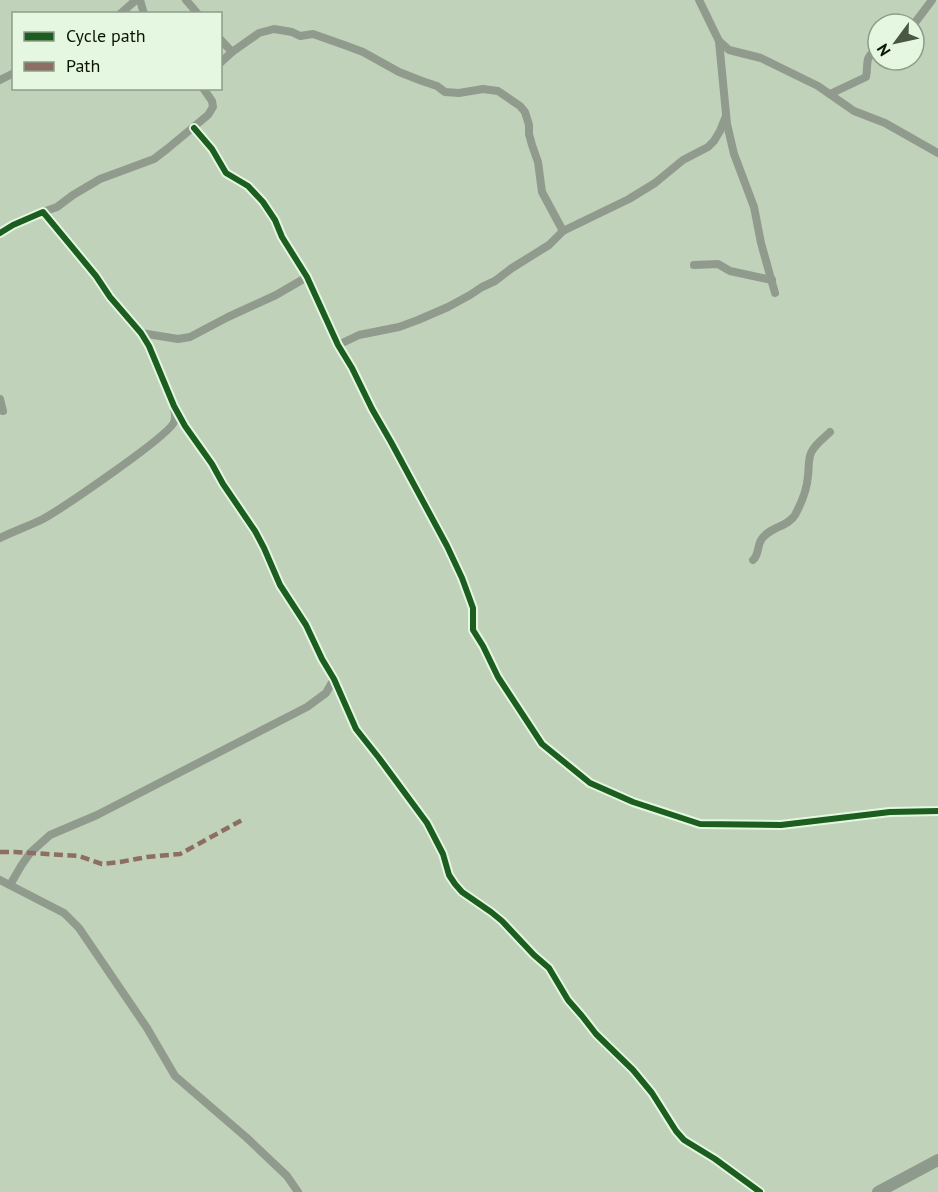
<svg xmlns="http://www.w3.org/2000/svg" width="938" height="1192" viewBox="0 0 938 1192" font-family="'PT Sans',sans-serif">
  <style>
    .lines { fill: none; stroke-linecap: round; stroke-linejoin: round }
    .street { stroke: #909b8d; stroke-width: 8 }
    .secondary { stroke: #8e9a8b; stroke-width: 12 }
    .quiet { stroke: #8d6e63; stroke-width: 4.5; stroke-dasharray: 9 4.5; stroke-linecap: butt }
    .cycleway-casing { stroke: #e6f7e1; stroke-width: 10 }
    .cycleway { stroke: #1b5e20; stroke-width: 6 }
  </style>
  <rect width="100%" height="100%" fill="#c0d2ba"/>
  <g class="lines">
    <g class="street">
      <polyline points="140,0 144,14"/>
      <polyline points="186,0 198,14"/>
      <polyline points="699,0 719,41 729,50 761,58 818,86 854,111 885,123 938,153"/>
      <polyline points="120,14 136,0"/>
      <polyline points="914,24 932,0"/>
      <polyline points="220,39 232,52"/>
      <polyline points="719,41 727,124 734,154 754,207 761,243 775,293"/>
      <polyline points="220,63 232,52 259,33 274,29 292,32 300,36 313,34 347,46 363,52 399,72 422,81 437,86 445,92 459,93 483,89 498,91 520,106 525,112 529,125 529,134 532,145 538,162 542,192 563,231"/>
      <polyline points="0,80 14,73"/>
      <path d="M830 94 866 77C869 63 863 58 878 49"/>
      <polyline points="194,128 212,149 226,173 248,186 263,202 275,220 282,237 307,277 338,345 352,368 372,409 391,442 447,546 462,578 473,608 473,630 483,646 498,677 542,744 590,783 633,802 700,824 781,825 890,812 938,811"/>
      <polyline points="43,212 57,207 73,195 100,179 154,159 167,149 208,115 213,107 212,101 203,88"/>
      <polyline points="0,233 13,225 43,212 96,276 110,297 141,333 149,346 174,406 185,426 212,464 223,484 255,531 264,548 280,585 306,625 322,659 334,679 356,729 379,758 427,823 443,854 449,875 455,884 462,892 491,912 502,921 534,955 549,968 568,1000 582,1016 596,1034 633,1070 652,1093 676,1131 684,1140 715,1159 760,1192"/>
      <polyline points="694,265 718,264 730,271 772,280"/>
      <polyline points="141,333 178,339 190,337 228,317 276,295 307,277"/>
      <polyline points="338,345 359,335 399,327 418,320 448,307 470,295 482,287 495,281 512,268 549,245 563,231 629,199 655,183 683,160 708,147 714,141 720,131 726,116"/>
      <polyline points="0,399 3,411"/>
      <path d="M0 538C14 531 29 526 43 519 61 509 169 436 174 422 176 418 175 413 174 408"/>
      <path d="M753 560C759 555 757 547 761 540 769 527 788 527 795 515 801 504 807 489 808 476 809 468 808 460 811 453 815 444 823 439 830 432"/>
      <polyline points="0,880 64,913 79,928 147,1028 175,1076 247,1138 287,1176 298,1192"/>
      <polyline points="10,885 21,866 30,853 50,835 97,815 307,707 326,693 334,679"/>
    </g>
    <polyline class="secondary" points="878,1192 938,1160"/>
    <polyline class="quiet" points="0,852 15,852 79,856 102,864 120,862 147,857 180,854 242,820"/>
    <defs>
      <g id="cycleway">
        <polyline points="194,128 212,149 226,173 248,186 263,202 275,220 282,237 307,277 338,345 352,368 372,409 391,442 447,546 462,578 473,608 473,630 483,646 498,677 542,744 590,783 633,802 700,824 781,825 890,812 938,811"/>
        <polyline points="0,233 13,225 43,212 96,276 110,297 141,333 149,346 174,406 185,426 212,464 223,484 255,531 264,548 280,585 306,625 322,659 334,679 356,729 379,758 427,823 443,854 449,875 455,884 462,892 491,912 502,921 534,955 549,968 568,1000 582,1016 596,1034 633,1070 652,1093 676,1131 684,1140 715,1159 760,1192"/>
      </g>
    </defs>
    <use href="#cycleway" class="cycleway-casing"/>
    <use href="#cycleway" class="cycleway"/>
  </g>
  <rect x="12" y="12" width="210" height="78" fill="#e6f7e1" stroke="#8e9d89" stroke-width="1.5"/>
  <rect x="24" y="32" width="30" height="9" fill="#1b5e20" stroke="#8e9d89" stroke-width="1.5"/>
  <text x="66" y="42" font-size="18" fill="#0a1506">Cycle path</text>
  <rect x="24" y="62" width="30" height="9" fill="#8d6e63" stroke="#8e9d89" stroke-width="1.5"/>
  <text x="66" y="72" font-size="18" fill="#0a1506">Path</text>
  <g transform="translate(896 42) rotate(237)"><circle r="28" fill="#e6f7e1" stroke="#8e9d89" stroke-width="1.5"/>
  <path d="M0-4.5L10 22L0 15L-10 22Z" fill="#4a5745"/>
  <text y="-9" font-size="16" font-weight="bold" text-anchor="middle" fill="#0a1506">N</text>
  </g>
</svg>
